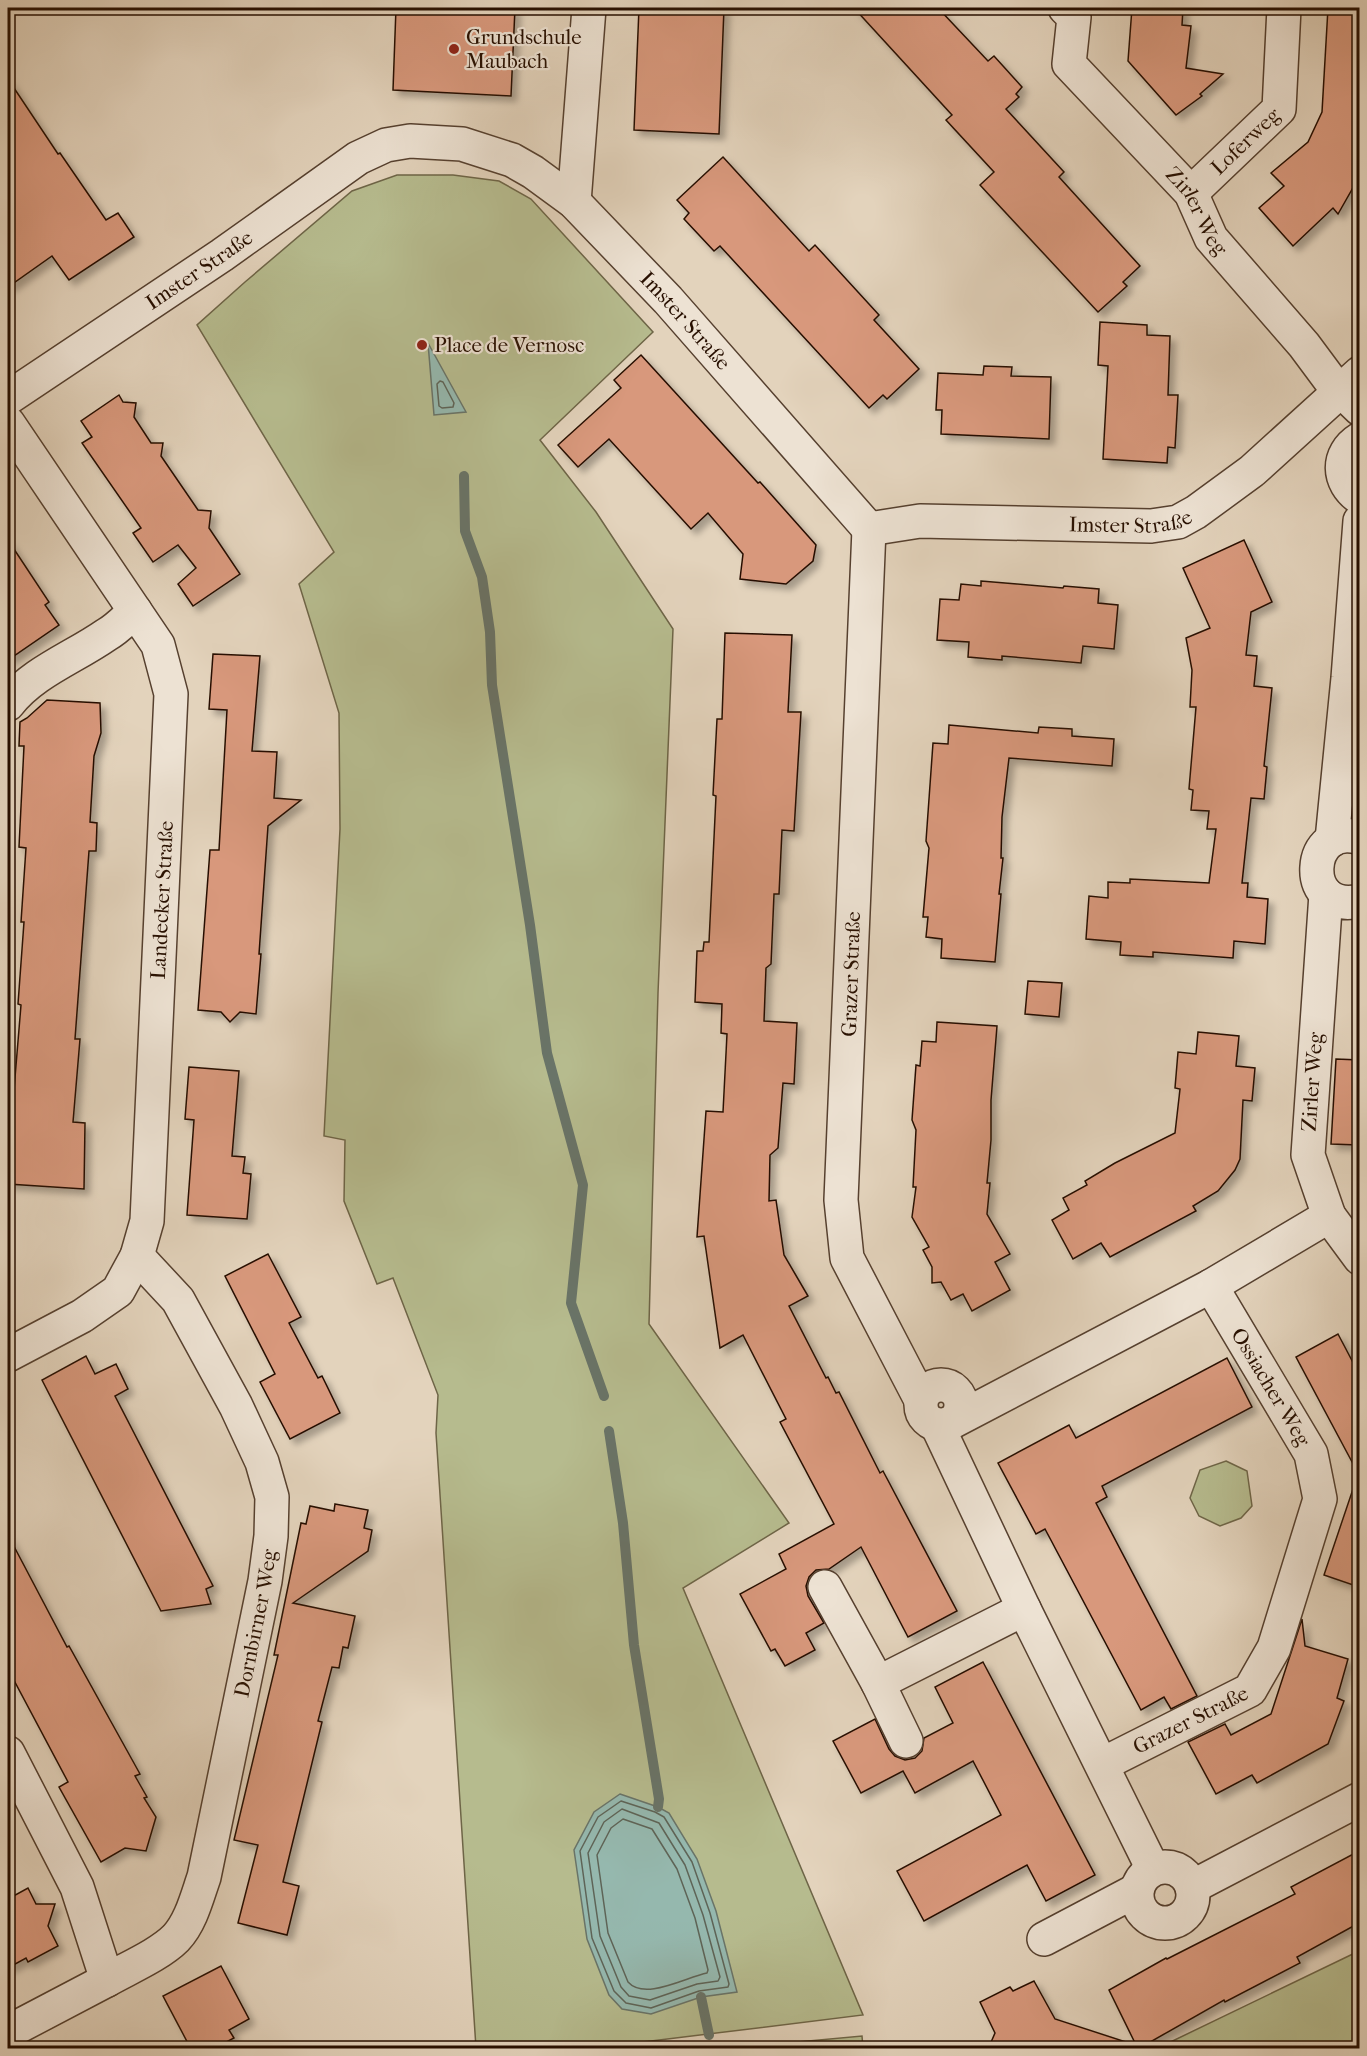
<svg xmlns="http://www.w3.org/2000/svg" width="1367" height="2056" viewBox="0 0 1367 2056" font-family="'IM FELL French Canon',serif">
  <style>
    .green { fill: #b6bb8e; stroke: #6e6547; stroke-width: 1.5 }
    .water { fill: #95b8ae; stroke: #697468; stroke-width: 1.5 }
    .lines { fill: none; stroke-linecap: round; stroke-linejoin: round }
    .shore { stroke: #5e6457; stroke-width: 1.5 }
    .stream { stroke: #697468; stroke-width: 10 }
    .building { fill: #d8987c; stroke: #270f00; stroke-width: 1.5; filter: url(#shadow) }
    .minor-casing { stroke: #56402f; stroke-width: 36 }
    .minor { stroke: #ede2d3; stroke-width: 33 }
    .poi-dot { fill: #8f2418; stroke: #ede2d3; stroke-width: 2 }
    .labels { text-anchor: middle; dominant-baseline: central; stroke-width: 4.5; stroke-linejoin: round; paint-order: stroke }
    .poi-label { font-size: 21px; fill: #270f00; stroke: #ede2d3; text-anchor: start }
    .street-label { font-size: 21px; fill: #270f00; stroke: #ede2d3 }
  </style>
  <defs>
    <filter id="shadow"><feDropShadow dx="5.5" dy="5.5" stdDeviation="3" flood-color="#0004"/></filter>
  </defs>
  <rect width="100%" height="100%" fill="#e3d3bc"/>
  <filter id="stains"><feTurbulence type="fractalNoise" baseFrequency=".00333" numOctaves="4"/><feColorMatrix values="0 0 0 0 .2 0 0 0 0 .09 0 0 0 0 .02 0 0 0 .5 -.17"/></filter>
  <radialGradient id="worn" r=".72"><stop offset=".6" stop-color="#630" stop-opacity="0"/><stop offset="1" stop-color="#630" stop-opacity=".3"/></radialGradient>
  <g class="green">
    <polygon points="397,175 453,175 499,181 531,199 653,332 540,440 596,512 673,629 658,993 649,1324 789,1523 683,1588 863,2015 594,2048 476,2048 436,1433 438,1395 393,1278 377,1284 344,1201 345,1140 324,1136 340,829 339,713 299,584 334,552 197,325 245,282 352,191"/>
    <polygon points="1226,1461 1247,1471 1252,1506 1241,1518 1220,1526 1199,1516 1190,1498 1200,1470"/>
    <polygon points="1359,1951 1359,2048 1158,2048"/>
    <polygon points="862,2036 863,2048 725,2048 732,2048"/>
  </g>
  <g class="water">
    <polygon points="428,343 466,412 434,415"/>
    <polygon points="620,1794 658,1807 669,1813 697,1859 716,1911 737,1992 701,1997 651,2014 622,2009 609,1995 587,1939 574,1850 594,1812"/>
  </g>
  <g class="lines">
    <g class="shore">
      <polygon points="440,381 443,382 454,403 453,407 442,408 439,406 437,384"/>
      <polygon points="621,1801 655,1812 664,1817 692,1862 710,1913 729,1984 728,1987 699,1991 651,2008 626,2003 614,1991 592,1938 580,1851 598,1817"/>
      <polygon points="622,1809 659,1823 685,1865 703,1915 720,1977 718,1981 697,1984 650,2000 629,1996 621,1987 600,1936 588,1853 604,1822"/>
      <path d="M623 1819 652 1829 677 1869 695 1918 708 1970 707 1973C686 1977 645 2001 628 1982L608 1933 597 1855 611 1828Z"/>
    </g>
    <g class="stream">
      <polyline points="464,476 465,531 482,577 490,632 492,685 530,925 547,1053 583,1185 571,1303 604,1396"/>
      <polyline points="609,1431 623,1523 634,1645 659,1799 658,1807"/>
      <polyline points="701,1997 709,2035"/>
    </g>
  </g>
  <g class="building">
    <polygon points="396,8 515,8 511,96 393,90"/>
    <polygon points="639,8 724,8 719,134 634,130"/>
    <polygon points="854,8 938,8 988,61 994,56 1022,87 1016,94 1019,97 1006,109 1064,172 1059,177 1140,266 1123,282 1127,286 1098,312 980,185 994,172 946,120 952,115"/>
    <polygon points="1132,8 1183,8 1182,25 1191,26 1186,68 1223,74 1200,94 1202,96 1176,115 1128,61"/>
    <polygon points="1328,8 1359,8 1359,177 1338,214 1333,208 1293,246 1259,208 1284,186 1271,173 1308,142 1322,112"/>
    <polygon points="8,79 58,154 60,153 106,220 118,213 134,237 69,280 52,256 8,287"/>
    <polygon points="723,157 809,251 815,245 879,315 874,320 919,369 887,399 883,395 869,408 720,246 714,251 684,219 689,213 677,200"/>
    <polygon points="1100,322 1147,325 1147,335 1170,336 1168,395 1178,395 1175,448 1168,447 1167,463 1103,459 1108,366 1098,365"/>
    <polygon points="641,355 758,483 760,482 816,545 813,561 786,584 740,579 743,554 708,513 691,529 609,439 578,467 558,445 621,388 614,380"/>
    <polygon points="984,366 1012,367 1011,376 1051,377 1049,439 941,434 942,410 936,410 938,373 983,375"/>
    <polygon points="119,395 123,402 136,403 134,417 151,443 163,443 161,456 198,510 211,511 209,528 240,574 193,606 178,584 196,568 178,545 153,562 133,533 141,528 82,443 92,437 81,421"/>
    <polygon points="8,540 49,602 45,605 59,625 8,660"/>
    <polygon points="1244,540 1272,602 1251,612 1246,655 1257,656 1254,686 1272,688 1264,766 1267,767 1264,799 1251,798 1242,883 1248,883 1247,897 1268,899 1265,944 1234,941 1233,958 1153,952 1153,957 1120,955 1121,942 1086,939 1089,896 1108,898 1108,882 1130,883 1130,879 1209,883 1216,829 1207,829 1209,811 1191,810 1193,790 1189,789 1196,707 1190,707 1192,670 1186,638 1210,628 1183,568"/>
    <polygon points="981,581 1063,588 1064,586 1099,589 1098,603 1118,605 1114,649 1083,646 1081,663 1002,656 1002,660 968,657 969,642 937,640 940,599 959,600 961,584 981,586"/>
    <polygon points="725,633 792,635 788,712 801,712 794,831 782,830 779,894 774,894 771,964 766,968 764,1021 797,1023 794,1084 783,1083 778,1148 770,1155 769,1201 776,1200 784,1255 808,1296 789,1306 826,1378 828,1377 836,1393 839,1392 880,1473 883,1471 957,1611 908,1637 861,1547 829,1569 816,1570 809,1577 806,1586 808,1596 824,1623 806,1633 815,1650 785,1666 775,1649 771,1651 740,1594 786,1569 779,1554 834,1524 780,1422 786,1419 743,1335 720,1348 704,1236 697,1237 706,1111 723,1112 727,1034 721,1033 722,1004 695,1002 697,951 703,951 704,942 709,942 716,796 713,795 717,719 722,719"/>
    <polygon points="213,654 260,656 252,751 277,752 274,798 301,800 268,826 259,954 261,954 256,1014 240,1012 230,1022 221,1012 198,1010 210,850 219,850 227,710 209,709"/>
    <polygon points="47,700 100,703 101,733 94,756 90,822 97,823 96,851 89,851 75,1039 80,1039 73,1122 85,1123 84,1189 8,1184 8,1162 21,1005 18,1004 24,922 21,922 26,848 19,847 24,746 19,746 20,722 27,718"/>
    <polygon points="949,725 1038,733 1039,727 1072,729 1072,736 1114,739 1112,766 1009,758 1002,817 1001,858 1003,858 999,894 1001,894 995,962 941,958 942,939 926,937 928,917 923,917 929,848 926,841 933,743 948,744"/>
    <polygon points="1028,981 1062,983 1059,1017 1025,1014"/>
    <polygon points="937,1022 997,1026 991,1100 991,1140 987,1183 990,1183 987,1214 1010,1254 995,1262 1010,1290 972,1311 963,1294 951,1300 941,1282 932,1283 932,1267 923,1250 929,1247 912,1217 916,1187 913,1187 916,1130 912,1120 916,1065 920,1066 922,1041 936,1042"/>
    <polygon points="1198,1032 1239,1036 1236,1066 1255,1068 1252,1101 1243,1100 1240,1159 1235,1170 1218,1191 1193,1206 1196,1211 1110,1257 1101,1243 1073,1259 1052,1220 1069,1210 1063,1198 1087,1185 1085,1181 1115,1163 1175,1133 1180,1089 1175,1088 1178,1052 1196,1054"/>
    <polygon points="1336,1059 1359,1060 1359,1145 1331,1144"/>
    <polygon points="189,1067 239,1071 232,1156 245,1157 243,1173 251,1174 247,1219 187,1215 194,1120 185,1119"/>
    <polygon points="268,1254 301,1317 289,1323 318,1378 322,1376 340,1413 290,1439 260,1382 275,1374 225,1276"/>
    <polygon points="1338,1334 1359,1374 1359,1475 1296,1357"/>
    <polygon points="86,1356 95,1374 116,1364 128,1389 115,1396 213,1586 206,1589 211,1604 161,1611 42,1380"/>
    <polygon points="1227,1358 1252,1407 1102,1486 1107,1497 1096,1503 1197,1696 1171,1709 1164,1697 1141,1710 1045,1529 1036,1534 998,1463 1069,1425 1076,1438"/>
    <polygon points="1354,1486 1359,1487 1359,1587 1324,1575"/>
    <polygon points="335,1504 368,1510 364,1528 372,1530 368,1551 293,1603 355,1616 348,1648 343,1647 339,1668 332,1667 318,1721 322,1722 283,1882 299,1886 287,1935 238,1923 258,1845 234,1840 278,1655 274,1655 301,1523 306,1524 310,1506 334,1511"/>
    <polygon points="8,1535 67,1647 69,1646 140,1774 135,1776 147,1797 144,1798 156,1817 146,1851 125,1848 101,1862 59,1787 68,1782 8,1669"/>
    <polygon points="1302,1619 1305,1646 1348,1659 1337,1698 1344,1701 1328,1744 1257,1783 1252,1775 1216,1794 1188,1742 1225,1724 1231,1735 1271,1714"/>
    <polygon points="983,1662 1095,1875 1046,1901 1027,1865 924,1921 897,1871 1001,1815 973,1761 915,1793 903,1771 861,1793 833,1741 875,1719 889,1749 895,1756 905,1760 915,1758 922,1751 924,1738 953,1723 935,1687"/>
    <polygon points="1359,1851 1359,1923 1297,1957 1300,1963 1225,2002 1224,2000 1138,2049 1109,1990 1166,1958 1167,1959 1295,1894 1291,1887"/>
    <polygon points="28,1888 36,1904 55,1904 48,1926 58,1946 28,1962 26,1958 8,1968 8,1899"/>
    <polygon points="221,1966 249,2019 229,2030 234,2038 213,2049 191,2049 163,1996"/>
    <polygon points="1034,1981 1055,2019 1129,2043 1128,2049 988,2049 995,2033 980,2002 1010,1987 1013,1991"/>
  </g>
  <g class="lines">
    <defs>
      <g id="minor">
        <path id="s1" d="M1065 8 1074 17 1069 64 1191 193 1211 238 1304 345 1330 380 1360 409"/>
        <path id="s2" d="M1191 193 1279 109 1284 8"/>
        <polyline points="574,202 589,8"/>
        <path id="s3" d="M8 398 222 255 358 158 386 145 410 141 462 144 512 160 533 172 574 202 668 300 869 529 920 521 1151 526 1178 522 1196 512 1252 471 1360 373"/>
        <polyline points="8,423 158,645 171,694 147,1221 137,1256 118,1291 82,1316 8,1355"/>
        <path d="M1360 439C1336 454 1337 482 1360 498"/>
        <polyline points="869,529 841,1200 847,1258 921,1400"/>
        <path d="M8 704C33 672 73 658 106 635 117 629 126 619 135 611"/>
        <path d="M1360 838C1306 820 1299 915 1360 901"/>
        <polyline points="1332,840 1348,678 1360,521"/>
        <polyline points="1326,894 1308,1155 1329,1216 1360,1258"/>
        <circle cx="941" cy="1405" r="20"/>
        <polyline points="952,1422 1211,1286 1329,1216"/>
        <polyline points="937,1425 1024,1609 1153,1869"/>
        <polyline points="825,1587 878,1683 906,1741"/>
        <polyline points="878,1683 1024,1609"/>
        <path id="s4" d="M8 1753 77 1887 107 1980C128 1968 159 1955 176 1938 191 1922 197 1897 204 1877L265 1581 271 1536 272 1497 262 1462 236 1406 178 1300 137 1256"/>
        <path id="s5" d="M1103 1764 1250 1690 1274 1648 1320 1499 1311 1454 1211 1286"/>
        <circle cx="1165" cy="1895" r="28"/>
        <polyline points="1192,1887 1360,1799"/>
        <polyline points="1044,1939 1137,1890"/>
        <polyline points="8,2032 107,1980"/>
      </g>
    </defs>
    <use href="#minor" class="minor-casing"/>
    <use href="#minor" class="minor"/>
  </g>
  <g class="poi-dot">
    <circle cx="454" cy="49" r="6"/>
    <circle cx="422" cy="345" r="6"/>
  </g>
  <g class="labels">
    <g class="poi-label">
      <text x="466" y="37">Grundschule<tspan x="466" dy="24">Maubach</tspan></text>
      <text x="434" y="345">Place de Vernosc</text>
    </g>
    <g class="street-label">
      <text stroke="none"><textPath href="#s2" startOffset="75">Loferweg</textPath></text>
      <text stroke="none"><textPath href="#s1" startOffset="256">Zirler Weg</textPath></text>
      <text stroke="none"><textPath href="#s3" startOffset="230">Imster Straße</textPath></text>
      <text stroke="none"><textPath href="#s3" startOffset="822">Imster Straße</textPath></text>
      <text stroke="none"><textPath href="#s3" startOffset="1362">Imster Straße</textPath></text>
      <text transform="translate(162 900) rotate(-87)">Landecker Straße</text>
      <text transform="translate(851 974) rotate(-88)">Grazer Straße</text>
      <text transform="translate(1312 1082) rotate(-86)">Zirler Weg</text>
      <text transform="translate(1271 1387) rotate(59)">Ossiacher Weg</text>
      <text stroke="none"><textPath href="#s4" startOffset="656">Dornbirner Weg</textPath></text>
      <text stroke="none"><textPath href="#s5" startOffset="98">Grazer Straße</textPath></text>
    </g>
  </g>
  <rect width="1367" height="2056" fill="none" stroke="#e3d3bc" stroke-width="30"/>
  <rect x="9" y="9" width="1349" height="2038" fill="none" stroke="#270f00" stroke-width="3"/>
  <rect x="15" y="15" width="1337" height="2026" fill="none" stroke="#270f00" stroke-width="1.5"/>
  <rect width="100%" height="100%" filter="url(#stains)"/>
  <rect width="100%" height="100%" fill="url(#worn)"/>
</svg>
